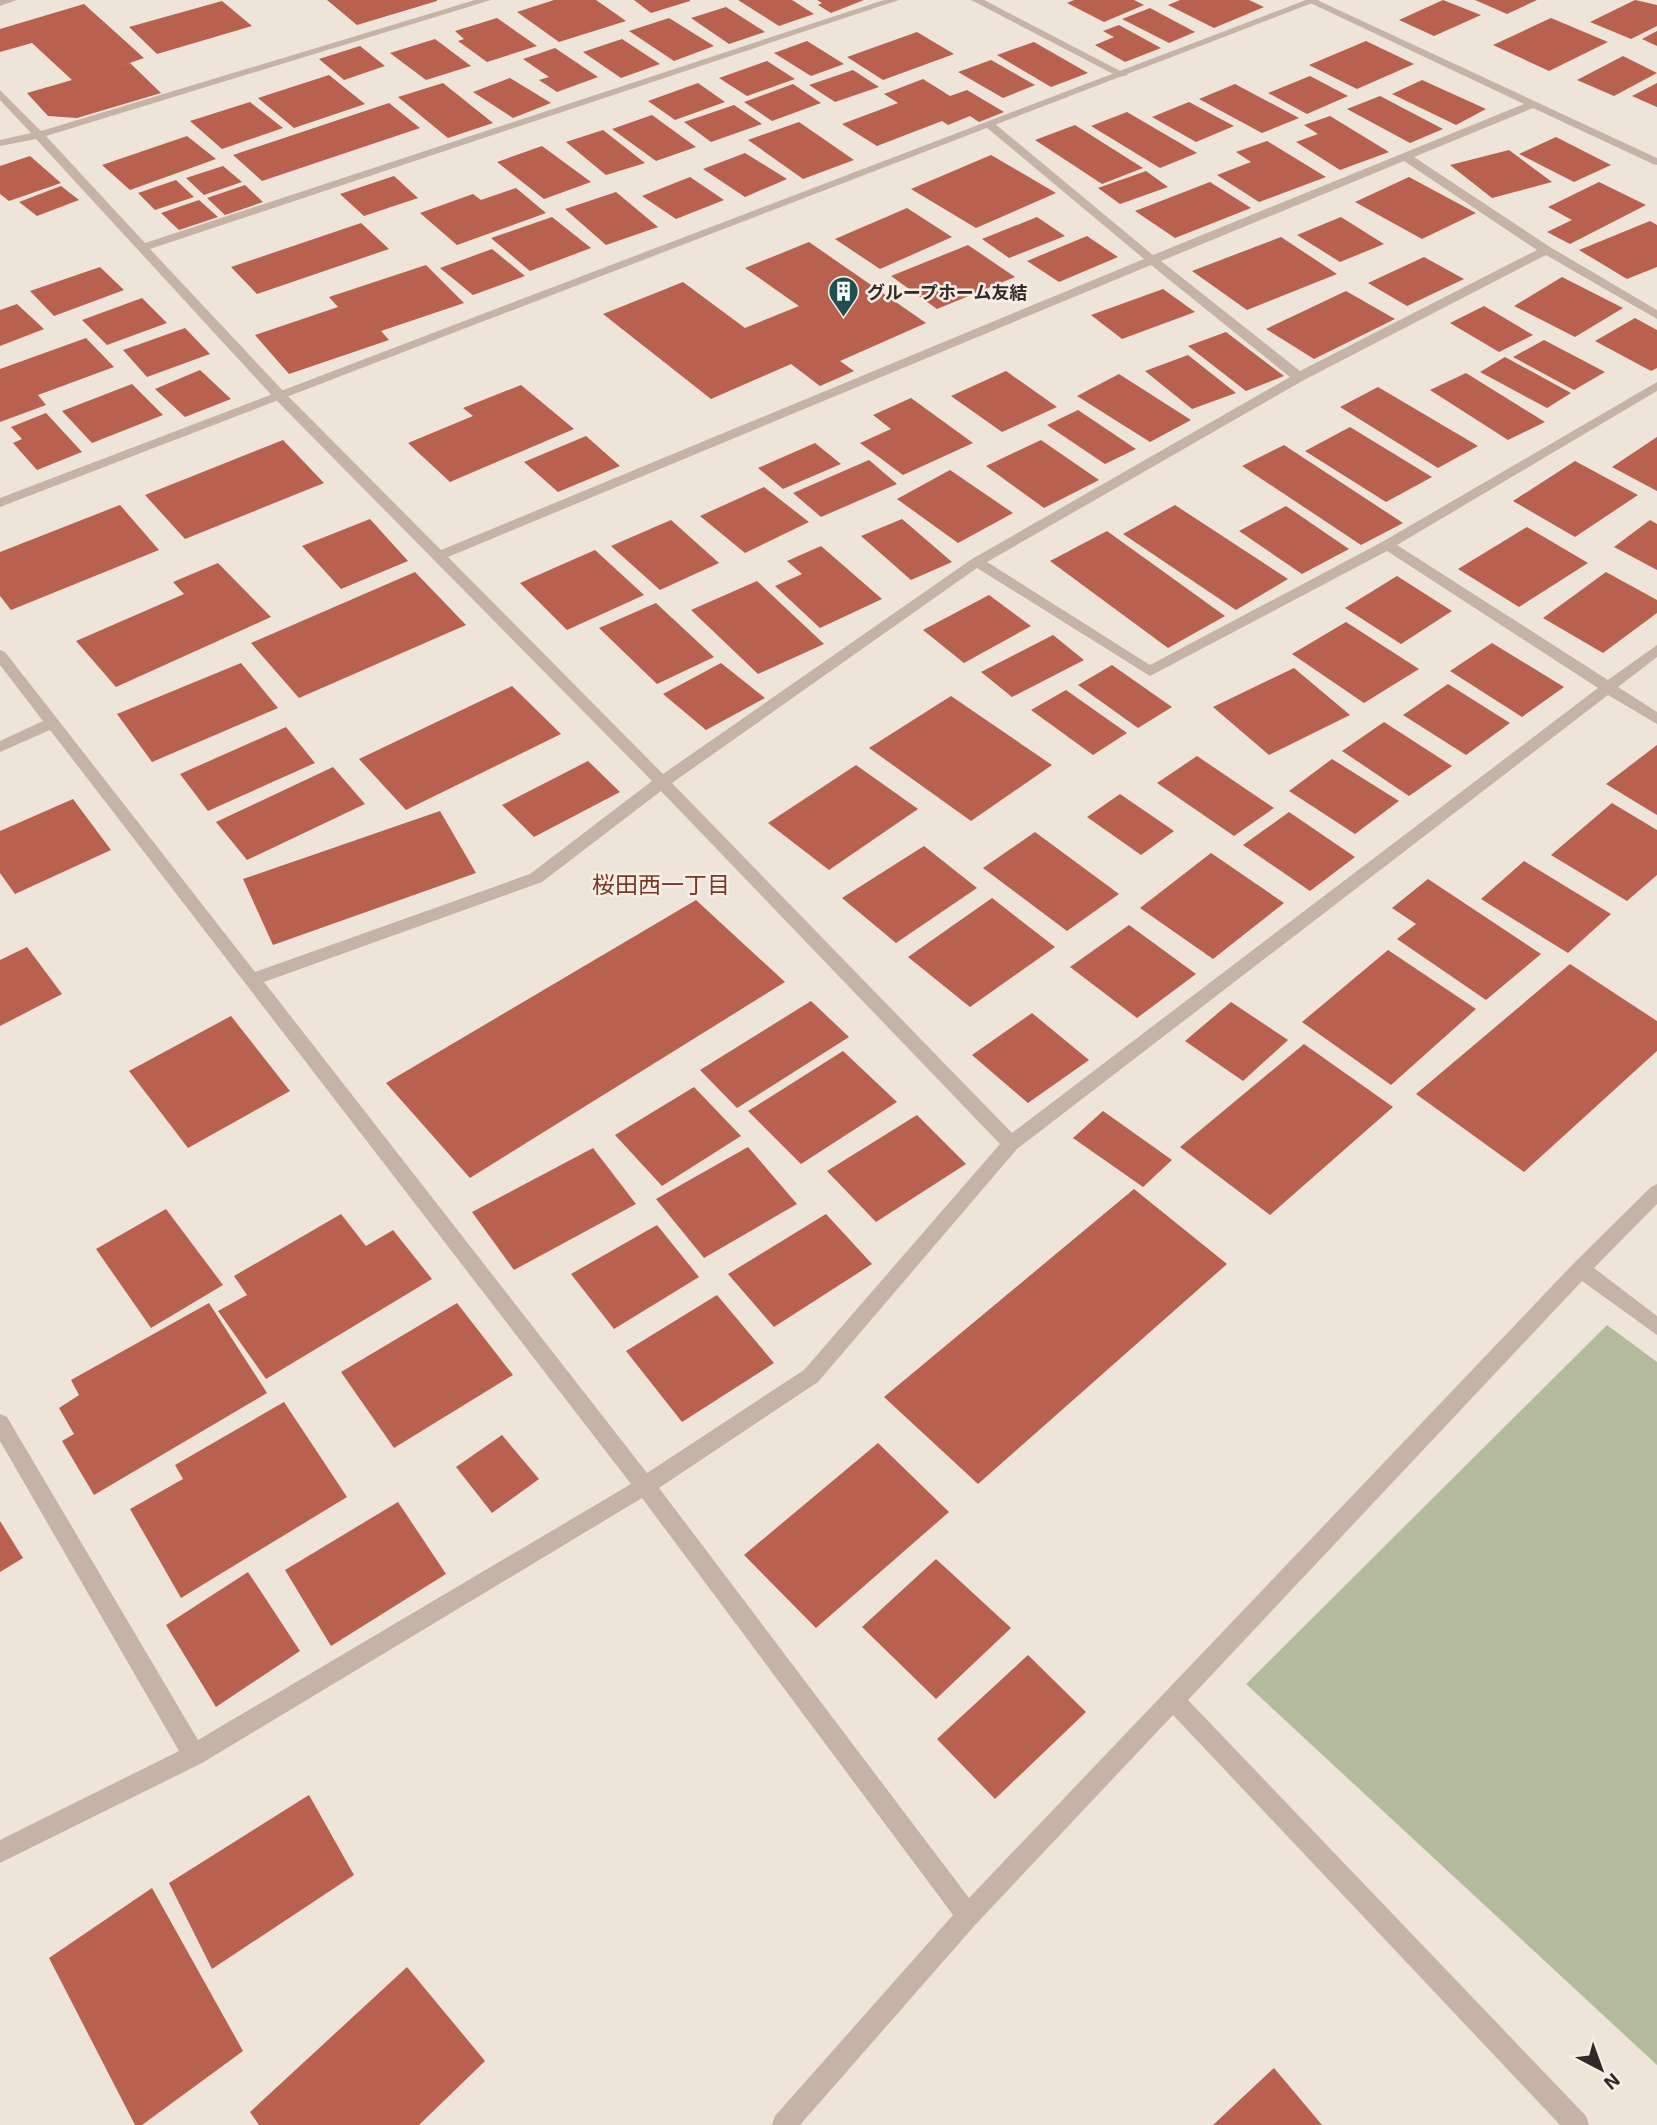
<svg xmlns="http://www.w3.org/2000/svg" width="1657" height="2125" viewBox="0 0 1657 2125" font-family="'Exo 2','Noto Sans JP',sans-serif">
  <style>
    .green { fill: #b3bb9c }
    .building { fill: #b8614e }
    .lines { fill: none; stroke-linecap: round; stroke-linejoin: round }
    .service { fill: #c5b3a8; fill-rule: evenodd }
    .minor { fill: #c5b3a8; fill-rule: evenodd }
    .tertiary { fill: #c5b3a8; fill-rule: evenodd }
    .labels { text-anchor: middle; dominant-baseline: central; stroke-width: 5; stroke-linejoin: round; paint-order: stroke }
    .far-poi-label { font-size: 18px; font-weight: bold; fill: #322a27; stroke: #f7eee6; text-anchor: start }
    .neighbourhood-label { font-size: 23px; fill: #783729; stroke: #f7eee6 }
  </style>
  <rect width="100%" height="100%" fill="#eee4da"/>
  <polygon class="green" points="1607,1325 1657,1362 1657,2065 1246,1684"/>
  <g class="building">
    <polygon points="327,0 437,0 437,1 357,25"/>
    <polygon points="554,0 596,0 626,21 559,42 517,12"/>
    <polygon points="634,0 690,0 690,1 651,13"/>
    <polygon points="738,0 792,0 814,14 779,26"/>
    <polygon points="817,0 864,0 831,13 818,5 822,3"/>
    <polygon points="1074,0 1134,0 1144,5 1104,22 1067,3"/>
    <polygon points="1180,0 1249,0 1264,7 1214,28 1168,5"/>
    <polygon points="1443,0 1481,15 1434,36 1399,20"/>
    <polygon points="1475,0 1537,0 1507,14"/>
    <polygon points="1635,0 1657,5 1657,26 1631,39 1590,22"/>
    <polygon points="222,1 252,26 157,54 129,27"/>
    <polygon points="84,4 144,58 115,68 130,63 161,93 77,118 48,116 27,93 72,80 32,43 0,52 0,29"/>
    <polygon points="726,7 765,32 729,44 691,18"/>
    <polygon points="1150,8 1195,32 1169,43 1122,19"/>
    <polygon points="497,18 537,46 487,62 458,41 464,39 455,31"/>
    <polygon points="669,18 714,46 674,61 629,31"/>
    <polygon points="1551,18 1608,42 1549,71 1493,45"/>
    <polygon points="1119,25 1161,48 1125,62 1095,45 1114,37 1103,31"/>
    <polygon points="1657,31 1657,46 1642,39"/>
    <polygon points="917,32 954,54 883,80 847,57"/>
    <polygon points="435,39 471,66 426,80 390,53"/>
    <polygon points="622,39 660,64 621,78 583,52"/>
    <polygon points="807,41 844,64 811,76 774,53"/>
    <polygon points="1366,41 1414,64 1357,89 1309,65"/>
    <polygon points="1034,42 1088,73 1051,87 997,55"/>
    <polygon points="360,46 385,66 344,80 319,59"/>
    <polygon points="555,48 598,77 557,92 539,80 549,77 523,59"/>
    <polygon points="1623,56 1657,73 1614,96 1577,80"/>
    <polygon points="991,60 1035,85 1003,98 958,72"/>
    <polygon points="767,61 795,79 747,96 719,78"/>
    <polygon points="853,70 879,87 835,102 809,85"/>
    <polygon points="329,75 365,104 294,128 258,98"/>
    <polygon points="1310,76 1348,96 1307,114 1268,93"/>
    <polygon points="510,78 551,103 513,118 473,92"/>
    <polygon points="923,79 950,96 967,90 1004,112 979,122 970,116 948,125 942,121 877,146 842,124 898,103 884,94"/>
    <polygon points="1422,80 1486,109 1456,125 1392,94"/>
    <polygon points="443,83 493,123 448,138 398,97"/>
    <polygon points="698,83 725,102 675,120 648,101"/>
    <polygon points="1657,83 1657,107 1632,96"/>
    <polygon points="793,84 821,103 772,121 744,102"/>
    <polygon points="1235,84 1299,118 1262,133 1199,99"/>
    <polygon points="1380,96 1443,129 1410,143 1347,109"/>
    <polygon points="250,102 283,128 222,149 190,121"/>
    <polygon points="1189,102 1234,126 1196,142 1152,117"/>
    <polygon points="389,103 420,128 262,181 233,155"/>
    <polygon points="734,105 762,124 711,142 684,122"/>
    <polygon points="1127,112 1197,153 1160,168 1091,126"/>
    <polygon points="652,115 696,147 656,161 612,129"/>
    <polygon points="1330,116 1389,152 1340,170 1296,142 1318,134 1304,125"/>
    <polygon points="799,122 854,160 803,179 748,140"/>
    <polygon points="1075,125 1143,168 1102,184 1035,140"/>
    <polygon points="603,130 645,163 606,175 566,142"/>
    <polygon points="187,136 216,159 130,190 102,165"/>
    <polygon points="1556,137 1611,165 1574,182 1519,154"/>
    <polygon points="1267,141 1326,177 1259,202 1217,175 1251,162 1236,152"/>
    <polygon points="542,146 591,182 544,199 497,162"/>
    <polygon points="1509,150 1552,182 1492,198 1450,165"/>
    <polygon points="745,153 787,179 745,197 703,169"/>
    <polygon points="991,155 1056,193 976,228 911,189"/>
    <polygon points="30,156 61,183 9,201 0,194 0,166"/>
    <polygon points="223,166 242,182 204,195 186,178"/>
    <polygon points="1146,171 1168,187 1120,204 1098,188"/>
    <polygon points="394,176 418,198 364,216 340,194"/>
    <polygon points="690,177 724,200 676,219 642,196"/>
    <polygon points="1409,177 1476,213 1422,239 1355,202"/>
    <polygon points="176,180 194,197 155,210 138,193"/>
    <polygon points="1210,182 1251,208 1175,238 1135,211"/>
    <polygon points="1599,182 1646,205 1570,244 1547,232 1572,220 1548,207"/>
    <polygon points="245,185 263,202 225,215 207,198"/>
    <polygon points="61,186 79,200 37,216 19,202"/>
    <polygon points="516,188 546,213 457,245 420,213 473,194 481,200"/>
    <polygon points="616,192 658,227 606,245 565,209"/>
    <polygon points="199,200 218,217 179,230 161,213"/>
    <polygon points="907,208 952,237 880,269 835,239"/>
    <polygon points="552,217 591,248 530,271 491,238"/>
    <polygon points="1037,217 1065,236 1009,258 982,239"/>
    <polygon points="1341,217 1384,244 1340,262 1297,235"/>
    <polygon points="1650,221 1657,225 1657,267 1627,279 1579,250"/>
    <polygon points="361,223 389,249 257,294 231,267"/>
    <polygon points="1087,236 1118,257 1059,282 1027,261"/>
    <polygon points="1281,237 1337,274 1247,310 1192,271"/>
    <polygon points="809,242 926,323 840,361 854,371 820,386 791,364 711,399 603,314 683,282 745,328 799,306 745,268"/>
    <polygon points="968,245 1015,277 937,309 891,276"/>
    <polygon points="492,249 525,276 473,295 440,268"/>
    <polygon points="1424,257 1464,279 1407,306 1368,283"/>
    <polygon points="426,265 464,303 381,331 389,340 289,374 255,335 338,307 329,297"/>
    <polygon points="100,267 124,290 54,316 30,291"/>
    <polygon points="1562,277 1623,308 1575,337 1514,306"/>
    <polygon points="1163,289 1195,312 1122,339 1091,315"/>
    <polygon points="1346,291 1395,319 1314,359 1266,329"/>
    <polygon points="142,298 167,323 107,345 82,320"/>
    <polygon points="17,304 44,329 0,346 0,310"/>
    <polygon points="1484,306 1533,335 1499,352 1450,323"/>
    <polygon points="1635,318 1657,330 1657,368 1651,371 1595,341"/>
    <polygon points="185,328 210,354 147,377 123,350"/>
    <polygon points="1226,332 1284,376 1246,391 1188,346"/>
    <polygon points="86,338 114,367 38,395 46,405 0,422 0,369"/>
    <polygon points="1544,340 1605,372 1574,390 1513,357"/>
    <polygon points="1188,355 1236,393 1192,409 1145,371"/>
    <polygon points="1505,357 1571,393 1547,408 1480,372"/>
    <polygon points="200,370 231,399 185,417 155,389"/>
    <polygon points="1006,371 1057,407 1002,432 951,396"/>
    <polygon points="1466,373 1545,422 1508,440 1430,390"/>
    <polygon points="1119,374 1191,420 1150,442 1077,396"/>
    <polygon points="132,384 163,415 92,443 62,411"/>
    <polygon points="521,385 574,429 450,482 408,443 473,416 463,408"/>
    <polygon points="1378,387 1478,446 1438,468 1340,407"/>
    <polygon points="911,398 973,443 903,475 860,443 891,429 873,415"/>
    <polygon points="1078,410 1136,449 1105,464 1047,425"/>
    <polygon points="46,413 82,452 37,470 13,443 22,439 11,427"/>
    <polygon points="1350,427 1432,477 1386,502 1305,451"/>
    <polygon points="586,436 620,466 558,492 524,462"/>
    <polygon points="1657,437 1657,491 1612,467"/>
    <polygon points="283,440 324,483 185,539 145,495"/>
    <polygon points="1041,440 1099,480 1044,508 986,466"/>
    <polygon points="815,443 841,464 783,489 758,468"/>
    <polygon points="1284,445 1403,523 1361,545 1242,466"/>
    <polygon points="869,460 897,484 821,517 793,493"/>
    <polygon points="1575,461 1638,495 1575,537 1513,501"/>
    <polygon points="950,470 1013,513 958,543 897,499"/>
    <polygon points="764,487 809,522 745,553 700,516"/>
    <polygon points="120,505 159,550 11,610 0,596 0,552"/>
    <polygon points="1175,505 1288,579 1236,610 1123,534"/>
    <polygon points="1286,506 1349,549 1302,574 1239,531"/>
    <polygon points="370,519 408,561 341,589 302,546"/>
    <polygon points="902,519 952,562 911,580 861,536"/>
    <polygon points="671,520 719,563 660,590 611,546"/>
    <polygon points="1650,520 1657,524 1657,570 1614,547"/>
    <polygon points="1527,527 1588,563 1519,607 1458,569"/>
    <polygon points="1107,531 1225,616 1168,648 1050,561"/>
    <polygon points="821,546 882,599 820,628 775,586 802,574 787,561"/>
    <polygon points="595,550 644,595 567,630 520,583"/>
    <polygon points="218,563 271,617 116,687 76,641 184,594 173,582"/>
    <polygon points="415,572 466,625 299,698 251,643"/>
    <polygon points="1606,572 1657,600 1657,613 1603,653 1543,618"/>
    <polygon points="1397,576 1452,611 1401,644 1345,608"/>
    <polygon points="757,581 824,644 758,674 691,610"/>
    <polygon points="989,595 1031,626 964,663 923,630"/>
    <polygon points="656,603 714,657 657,684 599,628"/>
    <polygon points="1346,622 1419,669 1364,703 1292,654"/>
    <polygon points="1053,635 1084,660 1012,697 981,672"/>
    <polygon points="1492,643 1564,687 1522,717 1450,671"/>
    <polygon points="241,663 278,708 152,762 117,714"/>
    <polygon points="721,663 765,698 706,730 663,694"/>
    <polygon points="1112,665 1172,707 1138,728 1078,685"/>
    <polygon points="1294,668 1350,715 1269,755 1213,707"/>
    <polygon points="1448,684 1510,723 1466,755 1403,715"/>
    <polygon points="512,686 561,734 406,810 359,759"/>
    <polygon points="1066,690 1127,733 1093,755 1031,710"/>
    <polygon points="951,696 1052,765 971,821 869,748"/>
    <polygon points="1384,722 1452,766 1409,796 1342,751"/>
    <polygon points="286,727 315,763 208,811 180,774"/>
    <polygon points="1657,745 1657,815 1606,784"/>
    <polygon points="1197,756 1274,808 1234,836 1157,783"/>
    <polygon points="1332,759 1399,801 1355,834 1289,791"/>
    <polygon points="588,761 620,792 534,837 502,805"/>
    <polygon points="856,765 918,809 829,870 768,823"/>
    <polygon points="333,767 365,804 247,860 216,822"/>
    <polygon points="1120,794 1174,831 1141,855 1087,817"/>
    <polygon points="73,799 111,850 15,894 0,873 0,831"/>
    <polygon points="1612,803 1657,830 1657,875 1627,901 1551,855"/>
    <polygon points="440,811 476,873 273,945 243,879"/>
    <polygon points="1289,812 1355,857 1310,891 1243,845"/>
    <polygon points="1035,832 1119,894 1067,931 983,868"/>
    <polygon points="924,846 977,888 896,943 842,898"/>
    <polygon points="1211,853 1284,903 1213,959 1140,908"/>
    <polygon points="1524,861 1611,914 1568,953 1481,899"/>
    <polygon points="1428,879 1541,954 1486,1000 1397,939 1416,924 1392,908"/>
    <polygon points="992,898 1055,947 970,1007 908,957"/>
    <polygon points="696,900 785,982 470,1178 386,1083"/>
    <polygon points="1129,925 1196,974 1137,1018 1070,967"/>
    <polygon points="27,947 62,994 0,1026 0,960"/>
    <polygon points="1388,950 1476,1009 1391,1085 1302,1022"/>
    <polygon points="1570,964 1657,1021 1657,1051 1524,1172 1416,1094"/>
    <polygon points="811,1001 849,1037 737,1108 700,1070"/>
    <polygon points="1231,1002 1288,1040 1243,1081 1185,1041"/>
    <polygon points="1032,1013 1089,1060 1028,1103 972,1055"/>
    <polygon points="231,1016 290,1091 188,1148 129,1071"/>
    <polygon points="1304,1044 1393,1107 1270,1215 1180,1147"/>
    <polygon points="843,1051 897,1102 801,1164 748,1111"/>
    <polygon points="694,1087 741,1136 662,1186 615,1135"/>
    <polygon points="1103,1111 1172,1160 1143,1187 1073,1138"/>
    <polygon points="917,1115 966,1164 876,1222 827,1171"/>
    <polygon points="748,1147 797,1204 704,1258 656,1199"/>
    <polygon points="593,1148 636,1204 514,1270 472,1212"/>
    <polygon points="1134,1189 1227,1264 978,1484 884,1397"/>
    <polygon points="166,1209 223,1285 151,1328 96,1249"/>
    <polygon points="341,1214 366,1246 393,1230 432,1279 266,1379 218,1311 247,1295 234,1276"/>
    <polygon points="826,1214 872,1264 774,1327 728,1274"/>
    <polygon points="657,1225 699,1277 614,1329 571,1274"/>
    <polygon points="717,1295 774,1363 682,1422 626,1351"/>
    <polygon points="209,1303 267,1393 94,1495 62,1441 74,1434 59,1408 79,1395 71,1380"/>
    <polygon points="457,1303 513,1375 394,1448 341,1372"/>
    <polygon points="284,1402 347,1497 181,1598 130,1509 183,1479 175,1465"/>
    <polygon points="502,1435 539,1479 492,1513 456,1467"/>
    <polygon points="878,1443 949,1512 816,1628 744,1555"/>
    <polygon points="398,1502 446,1574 331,1646 285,1570"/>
    <polygon points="0,1521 23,1558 0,1572"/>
    <polygon points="936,1559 1011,1628 936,1699 862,1627"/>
    <polygon points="248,1572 300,1651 216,1707 166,1625"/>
    <polygon points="1028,1655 1086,1712 995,1799 937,1739"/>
    <polygon points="309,1795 354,1875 212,1969 169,1883"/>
    <polygon points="152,1888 243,2051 142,2125 135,2125 49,1958"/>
    <polygon points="407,1967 485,2061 419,2125 259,2125 250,2112"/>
    <polygon points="1274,2068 1322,2125 1213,2125"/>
  </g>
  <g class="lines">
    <g class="service">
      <path d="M475 0H491L46 136 145 243 884 0H899L150 249 286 394 441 550 1144 259 986 127V123H994L1153 255 1524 104 1304 0H1317L1657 158V165L1653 164 1533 108 1414 157 1550 247 1657 310V319L1546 255 1304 380 987 562 1150 665 1382 542 1657 382V391L1397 545 1608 680 1657 645V657L1618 687 1657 712V724L1608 695 1017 1149 818 1382 659 1488 969 1898 1574 1263 1651 1187 1657 1184V1204L1594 1268 1657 1316V1335L1582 1281 1188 1700 1586 2116 1589 2125H1560L1173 1715 976 1924 800 2125H772L775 2116 953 1915 642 1498 202 1763 0 1863V1840L179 1751 0 1441V1414L7 1417 198 1740 631 1484 50 730 0 752V741L43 721 0 665V650L5 652 255 972 530 874 652 781 276 400 36 139 0 146V140L31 133 0 100V90L41 131ZM1404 161 1537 250 1300 371 1161 261ZM1151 265 1290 377 972 559 663 774 448 557ZM1387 551 1598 688 1012 1133 672 783 977 568 1150 676ZM661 791 1000 1144 804 1370 647 1473 264 982 542 882Z"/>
      <polygon points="971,0 984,0 1128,75 1119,77"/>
    </g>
    <polygon class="minor" points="1306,0 1320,0 0,507 0,498"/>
    <polygon class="tertiary" points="0,0 17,0 0,6"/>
  </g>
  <defs>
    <symbol id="building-pin" viewBox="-11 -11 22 30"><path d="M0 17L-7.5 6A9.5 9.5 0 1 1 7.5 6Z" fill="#214f4f" stroke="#f7eee6"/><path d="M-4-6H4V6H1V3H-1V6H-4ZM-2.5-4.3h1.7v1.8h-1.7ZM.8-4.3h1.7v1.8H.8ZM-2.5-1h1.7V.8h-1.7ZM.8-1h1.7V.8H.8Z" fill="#fff"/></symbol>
  </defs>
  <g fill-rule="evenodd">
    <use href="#building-pin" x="826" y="274" width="35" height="47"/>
  </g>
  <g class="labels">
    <g class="far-poi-label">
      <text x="867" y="292">グループホーム友結</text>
    </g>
    <g class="neighbourhood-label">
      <text x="661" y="884">桜田西一丁目</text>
    </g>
  </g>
  <g transform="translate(1601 2069) rotate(139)" stroke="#f7eee6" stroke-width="5" paint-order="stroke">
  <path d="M0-5L12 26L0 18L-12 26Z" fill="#322a27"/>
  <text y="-10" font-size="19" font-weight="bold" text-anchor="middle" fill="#322a27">N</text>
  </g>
</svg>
